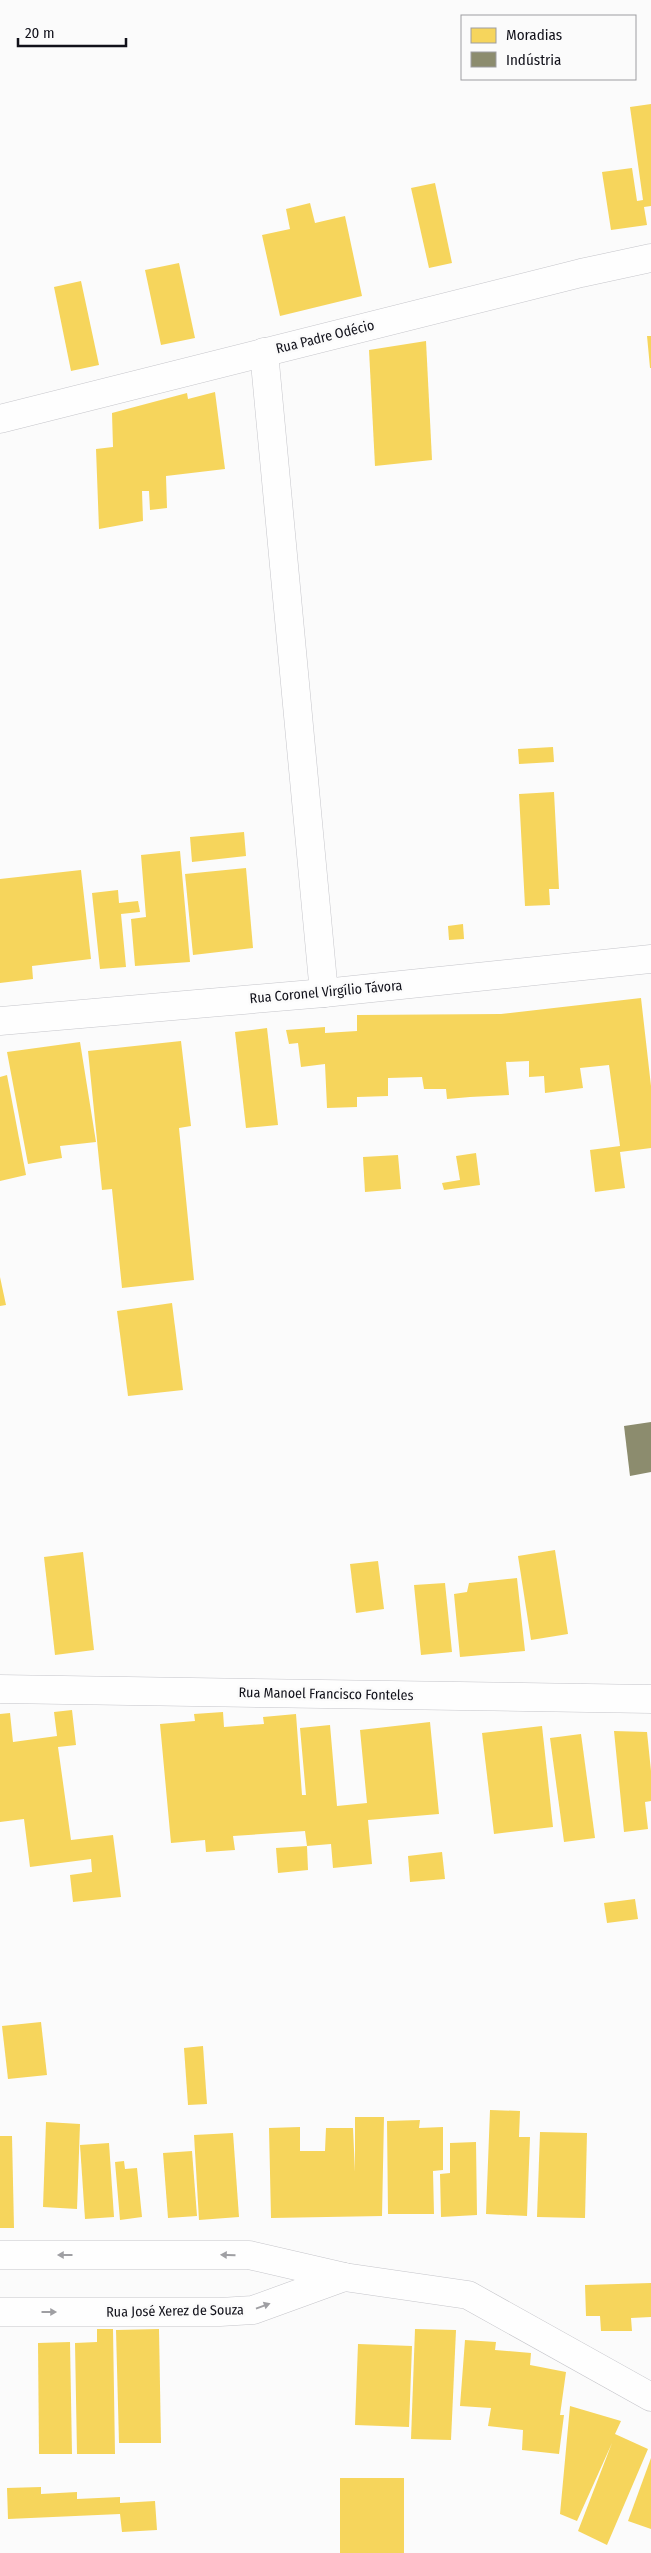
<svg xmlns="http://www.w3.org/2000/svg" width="651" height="2553" viewBox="0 0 651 2553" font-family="'Fira Sans Condensed',sans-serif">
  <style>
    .homes { fill: #f6d55c }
    .industry { fill: #8c8c6e }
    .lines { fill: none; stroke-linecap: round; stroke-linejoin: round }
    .street-casing { stroke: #c5c5ca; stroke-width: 29 }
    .street { stroke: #fefefe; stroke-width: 28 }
    .oneway { fill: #9f9fa3 }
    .labels { text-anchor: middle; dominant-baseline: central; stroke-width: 5; stroke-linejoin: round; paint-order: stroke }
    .street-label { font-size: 14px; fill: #11111a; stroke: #fbfbfb }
  </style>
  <rect width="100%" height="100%" fill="#fbfbfb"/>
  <g class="homes">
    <polygon points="651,104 651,206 644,207 647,225 611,230 602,172 632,168 637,201 643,200 630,107"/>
    <polygon points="435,183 452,263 429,268 411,188"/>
    <polygon points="310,203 315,223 345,216 362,296 280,316 262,235 290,229 286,209"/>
    <polygon points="179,263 195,338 161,345 145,270"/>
    <polygon points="81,281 99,365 71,371 54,287"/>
    <polygon points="647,336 651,336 651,368 650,368"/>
    <polygon points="426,341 432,460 375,466 369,350"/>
    <polygon points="215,392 225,469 166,476 167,508 150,510 149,491 142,491 143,521 99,529 96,449 113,447 112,413 187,393 188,399"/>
    <polygon points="553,747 554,762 519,764 518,749"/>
    <polygon points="554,792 559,889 549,889 550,905 525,906 519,794"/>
    <polygon points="244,832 246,856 192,862 190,837"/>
    <polygon points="180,851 190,962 135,966 131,919 146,917 141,855"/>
    <polygon points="246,868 253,948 193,955 185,874"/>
    <polygon points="81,870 91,959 32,966 33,979 0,983 0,879"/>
    <polygon points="118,890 119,903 138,901 140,912 121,914 126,967 100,969 92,893"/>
    <polygon points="463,924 464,939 449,940 448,926"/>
    <polygon points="641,998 651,1086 651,1148 620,1152 625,1188 595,1192 590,1150 620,1146 609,1065 580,1068 583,1088 545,1093 544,1076 529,1077 529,1061 506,1062 509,1095 470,1097 447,1099 446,1089 424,1089 422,1077 388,1078 388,1096 357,1097 357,1107 327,1108 325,1064 301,1067 298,1043 289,1044 286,1030 325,1027 325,1033 357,1031 357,1015 501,1014"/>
    <polygon points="267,1028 278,1125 246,1128 235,1032"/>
    <polygon points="181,1041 191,1126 179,1128 194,1280 122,1288 112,1189 102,1190 88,1051"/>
    <polygon points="80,1042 96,1142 60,1146 62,1158 28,1164 7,1052"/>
    <polygon points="7,1075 26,1175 0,1181 0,1077"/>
    <polygon points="476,1153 480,1185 444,1190 442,1183 460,1180 456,1156"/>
    <polygon points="398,1155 401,1189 365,1192 363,1157"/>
    <polygon points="0,1277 6,1305 0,1306"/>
    <polygon points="172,1303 183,1390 128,1396 117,1311"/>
    <polygon points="555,1550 568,1634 531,1640 518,1556"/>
    <polygon points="83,1552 94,1650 55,1655 44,1557"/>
    <polygon points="378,1561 384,1609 356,1613 350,1564"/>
    <polygon points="517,1578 525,1651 460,1657 454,1594 467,1592 469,1583"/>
    <polygon points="445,1583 452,1652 421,1655 414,1585"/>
    <polygon points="72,1710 76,1745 58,1747 71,1840 113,1835 121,1897 73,1902 70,1875 92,1872 91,1859 30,1867 24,1819 0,1822 0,1714 10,1713 13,1742 57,1736 54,1712"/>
    <polygon points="223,1712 224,1727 264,1724 263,1717 296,1714 302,1795 306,1795 300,1728 330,1725 337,1806 367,1803 360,1730 430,1722 439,1814 368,1820 372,1864 333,1868 331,1844 307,1846 305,1831 233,1836 235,1850 206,1852 205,1840 171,1843 160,1724 195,1721 194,1714"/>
    <polygon points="542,1726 553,1827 494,1834 482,1733"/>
    <polygon points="614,1731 647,1732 651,1771 651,1801 645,1802 648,1829 624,1832"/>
    <polygon points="581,1734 595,1838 564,1842 550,1738"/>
    <polygon points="307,1846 308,1870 278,1873 276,1848"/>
    <polygon points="442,1852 445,1879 410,1882 408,1856"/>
    <polygon points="635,1899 638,1919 607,1923 604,1903"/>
    <polygon points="41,2022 47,2075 8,2079 2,2026"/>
    <polygon points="203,2046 207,2104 188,2105 184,2048"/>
    <polygon points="490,2110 520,2111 519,2137 530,2137 527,2216 486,2214"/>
    <polygon points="355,2117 384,2117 382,2216 271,2218 269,2128 300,2127 300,2151 325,2151 326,2128 353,2128 355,2172"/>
    <polygon points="420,2120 419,2128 443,2127 443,2170 433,2171 434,2214 388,2214 387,2121"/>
    <polygon points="46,2122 80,2124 77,2209 43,2207"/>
    <polygon points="540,2132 587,2133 585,2218 537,2217"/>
    <polygon points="233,2133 239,2217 199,2220 194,2135"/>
    <polygon points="0,2136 12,2136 14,2228 0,2228"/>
    <polygon points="476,2142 477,2215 441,2217 440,2174 450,2173 450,2143"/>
    <polygon points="109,2143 114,2217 85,2219 80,2145"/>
    <polygon points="192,2151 197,2216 168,2218 163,2153"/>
    <polygon points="124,2161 125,2169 137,2168 142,2217 120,2220 115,2162"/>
    <polygon points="651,2283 651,2317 631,2318 632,2331 601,2331 600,2316 586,2316 585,2285"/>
    <polygon points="97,2329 113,2329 115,2454 77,2454 75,2343 97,2342"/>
    <polygon points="159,2329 161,2443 119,2443 116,2330"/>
    <polygon points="415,2329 456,2330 451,2440 411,2439"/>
    <polygon points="465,2340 496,2342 495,2350 531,2353 530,2365 566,2372 560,2415 564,2415 559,2454 522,2450 523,2430 488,2426 491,2408 460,2406"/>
    <polygon points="70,2342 72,2454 39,2454 38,2343"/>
    <polygon points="358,2344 412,2346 409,2427 355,2425"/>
    <polygon points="570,2406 621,2421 615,2434 648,2449 607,2545 578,2531 612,2443 577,2521 560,2514"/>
    <polygon points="651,2458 651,2529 628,2521"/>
    <rect x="340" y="2478" width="64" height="75"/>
    <polygon points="41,2487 41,2494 77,2492 77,2499 120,2497 120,2503 155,2501 157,2530 122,2532 120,2514 8,2519 7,2488"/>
  </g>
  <polygon class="industry" points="651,1422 651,1472 630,1476 624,1426"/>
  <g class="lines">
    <defs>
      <g id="street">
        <polyline points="264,352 324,993"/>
        <polyline points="0,419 581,273 651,258"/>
        <polyline points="0,1021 324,993 651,959"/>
        <polyline points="0,1689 651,1699"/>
        <polyline points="0,2255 249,2255 344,2277 468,2295 651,2397"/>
        <polyline points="0,2312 220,2312 253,2310 344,2277"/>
      </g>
    </defs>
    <use href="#street" class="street-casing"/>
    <use href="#street" class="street"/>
  </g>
  <defs><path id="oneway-solid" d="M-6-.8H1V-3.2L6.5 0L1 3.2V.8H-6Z" transform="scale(1.25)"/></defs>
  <g class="oneway">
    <use href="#oneway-solid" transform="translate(65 2255) rotate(180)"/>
    <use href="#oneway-solid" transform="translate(228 2255) rotate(-178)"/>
    <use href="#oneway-solid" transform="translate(263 2306) rotate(-20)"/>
    <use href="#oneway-solid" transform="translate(49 2312)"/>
  </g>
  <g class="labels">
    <g class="street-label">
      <text transform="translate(325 337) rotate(-14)">Rua Padre Odécio</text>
      <text transform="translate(326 992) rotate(-5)">Rua Coronel Virgílio Távora</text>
      <text transform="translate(326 1694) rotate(1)">Rua Manoel Francisco Fonteles</text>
      <text transform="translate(175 2311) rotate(-1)">Rua José Xerez de Souza</text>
    </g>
  </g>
  <rect x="461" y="15" width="175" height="65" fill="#fbfbfb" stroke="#9d9da1"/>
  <rect x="471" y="28" width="25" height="15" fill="#f6d55c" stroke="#9d9da1"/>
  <text x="506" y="40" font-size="15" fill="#11111a">Moradias</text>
  <rect x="471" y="52" width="25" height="15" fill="#8c8c6e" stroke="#9d9da1"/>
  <text x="506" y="65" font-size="15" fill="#11111a">Indústria</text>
  <path d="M18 38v8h108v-8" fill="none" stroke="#11111a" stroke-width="2.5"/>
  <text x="25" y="38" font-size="15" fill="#11111a" stroke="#fbfbfb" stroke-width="4" paint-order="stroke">20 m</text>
</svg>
